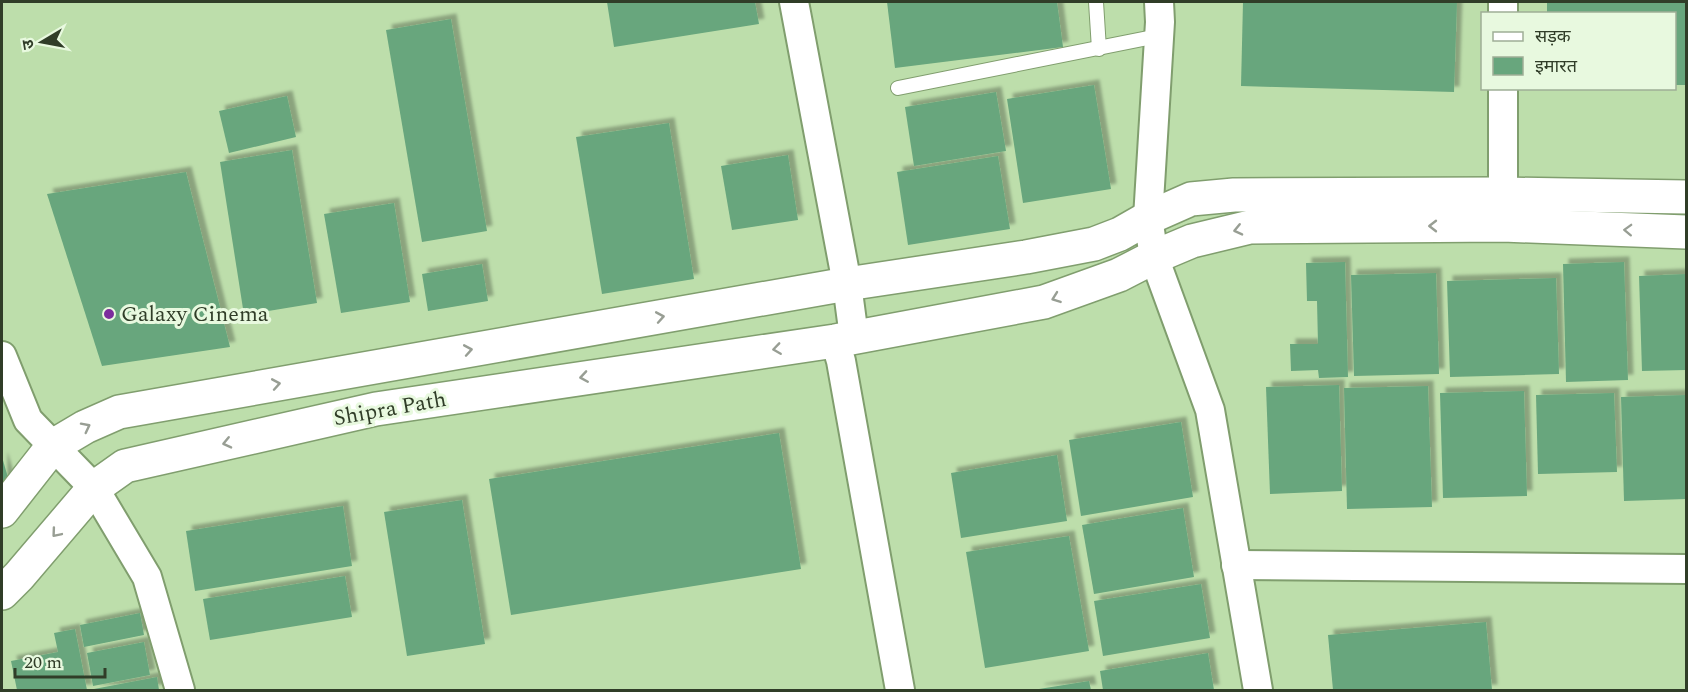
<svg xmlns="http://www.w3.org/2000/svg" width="1688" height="692" viewBox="0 0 1688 692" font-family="Spectral,'Noto Sans Devanagari',serif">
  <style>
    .building { fill: #68a67d; filter: url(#shadow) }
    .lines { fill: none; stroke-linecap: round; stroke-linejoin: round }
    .lane-casing { stroke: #809e6e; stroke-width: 16 }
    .street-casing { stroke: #809e6e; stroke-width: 32 }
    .secondary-casing { stroke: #809e6e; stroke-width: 36 }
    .lane { stroke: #fff; stroke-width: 14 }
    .street { stroke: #fff; stroke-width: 28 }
    .secondary { stroke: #fff; stroke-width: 33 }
    .oneway { stroke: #989e94 }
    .poi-dot { fill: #7c2d9d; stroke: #e8f9df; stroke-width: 2 }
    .labels { text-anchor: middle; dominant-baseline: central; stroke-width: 6; stroke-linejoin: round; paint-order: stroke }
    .poi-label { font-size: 22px; fill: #303d28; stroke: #e8f9df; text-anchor: start }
    .street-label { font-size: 22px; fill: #303d28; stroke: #e8f9df }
  </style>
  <defs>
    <filter id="shadow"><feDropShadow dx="5.5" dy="-5.5" stdDeviation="1.5" flood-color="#0004"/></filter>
  </defs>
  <rect width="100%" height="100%" fill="#bddeab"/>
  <g class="building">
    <polygon points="607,2 755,2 759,24 614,47"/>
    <polygon points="887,2 1057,2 1063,47 895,68"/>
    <polygon points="1243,2 1457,2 1454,92 1241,86"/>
    <polygon points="1547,2 1686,2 1686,85 1674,85 1674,14 1547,14"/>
    <polygon points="451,19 487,231 422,242 386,30"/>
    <polygon points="1094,85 1111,189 1023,203 1007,99"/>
    <polygon points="996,92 1006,151 914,166 905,107"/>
    <polygon points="287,96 296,137 229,153 219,111"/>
    <polygon points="669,123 694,279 602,294 576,137"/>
    <polygon points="292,150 317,303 244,315 220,162"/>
    <polygon points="788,155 798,220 732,230 721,166"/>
    <polygon points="998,156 1010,229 908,245 897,172"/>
    <polygon points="186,172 230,347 102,366 47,194"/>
    <polygon points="394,203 410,302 341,313 324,214"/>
    <polygon points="1345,262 1348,377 1319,378 1318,370 1291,371 1290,344 1318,344 1317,301 1307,301 1306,263"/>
    <polygon points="1624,262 1628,380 1566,382 1563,264"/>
    <polygon points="482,264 488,301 428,311 422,274"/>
    <polygon points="1436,273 1439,374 1354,376 1351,275"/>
    <polygon points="1686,274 1686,370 1642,371 1639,276"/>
    <polygon points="1556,278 1559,374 1450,377 1447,281"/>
    <polygon points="1339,385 1342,491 1270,494 1266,387"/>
    <polygon points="1428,386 1432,507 1347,509 1344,388"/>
    <polygon points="1524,391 1527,496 1443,498 1440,393"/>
    <polygon points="1614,393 1617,472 1538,474 1536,395"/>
    <polygon points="1686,395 1686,499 1624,501 1621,397"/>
    <polygon points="1181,422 1193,497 1081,516 1069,440"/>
    <polygon points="779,433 801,569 511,615 489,479"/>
    <polygon points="1057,455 1067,521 961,538 951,473"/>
    <polygon points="2,457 12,491 2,494"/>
    <polygon points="462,500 485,644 407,656 384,512"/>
    <polygon points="343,506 352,566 195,591 186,531"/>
    <polygon points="1183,508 1194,577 1094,594 1082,525"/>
    <polygon points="1069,536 1089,651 985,668 966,552"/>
    <polygon points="345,576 352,617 210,640 203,599"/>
    <polygon points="1201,584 1210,638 1103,656 1094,601"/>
    <polygon points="140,613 144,635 84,647 80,625"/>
    <polygon points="1486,622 1492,690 1333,690 1328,635"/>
    <polygon points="75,629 87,690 17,690 11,661 58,652 54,633"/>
    <polygon points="144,642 150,675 93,686 87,653"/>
    <polygon points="1208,653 1214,690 1103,690 1100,671"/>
    <polygon points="157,677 159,690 94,690 94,689"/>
    <polygon points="1089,681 1091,690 1039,690 1039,689"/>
  </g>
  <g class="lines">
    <defs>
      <g id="lane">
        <polyline points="1096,2 1099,49"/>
        <polyline points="898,88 1158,36"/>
      </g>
      <g id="street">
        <polyline points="794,2 847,284 854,337"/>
        <polyline points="1159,2 1160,22 1148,218 1154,257 1210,410 1258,690"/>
        <polyline points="1503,2 1503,14"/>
        <polyline points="1503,88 1503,215"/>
        <polyline points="835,341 841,361 900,690"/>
        <polyline points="2,356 28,420 94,488 147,577 180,690"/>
        <polyline points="1236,565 1686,569"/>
      </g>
      <g id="secondary">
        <polyline points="2,511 53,446 85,427 119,412 847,284 1026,257 1094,244 1120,234 1148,218 1191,199 1234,195 1503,194 1686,197"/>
        <polyline points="2,593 19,576 94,488 125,466 376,409 835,341 1044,302 1119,275 1154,257 1192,241 1250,227 1503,225 1686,232"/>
      </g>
    </defs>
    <use href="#lane" class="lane-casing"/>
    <use href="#street" class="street-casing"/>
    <use href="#secondary" class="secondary-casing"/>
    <use href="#lane" class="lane"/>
    <use href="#street" class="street"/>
    <use href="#secondary" class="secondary"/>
  </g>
  <defs><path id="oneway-chevron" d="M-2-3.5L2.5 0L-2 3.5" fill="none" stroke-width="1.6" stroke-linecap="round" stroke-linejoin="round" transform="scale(1.5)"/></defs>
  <g class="oneway">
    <use href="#oneway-chevron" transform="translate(1433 226) rotate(180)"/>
    <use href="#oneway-chevron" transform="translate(1238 230) rotate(167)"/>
    <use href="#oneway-chevron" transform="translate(1628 230) rotate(-178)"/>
    <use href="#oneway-chevron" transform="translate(1056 298) rotate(160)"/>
    <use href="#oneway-chevron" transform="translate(660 317) rotate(-10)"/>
    <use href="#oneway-chevron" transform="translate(777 349) rotate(172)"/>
    <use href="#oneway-chevron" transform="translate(468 350) rotate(-10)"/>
    <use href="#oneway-chevron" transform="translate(584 377) rotate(171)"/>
    <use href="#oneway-chevron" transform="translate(276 384) rotate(-10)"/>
    <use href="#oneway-chevron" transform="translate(86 427) rotate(-27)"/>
    <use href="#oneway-chevron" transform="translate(227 443) rotate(167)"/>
    <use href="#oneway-chevron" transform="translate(56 533) rotate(130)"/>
  </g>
  <circle class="poi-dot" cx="109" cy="314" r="6"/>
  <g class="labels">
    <g class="poi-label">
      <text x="121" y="314">Galaxy Cinema</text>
    </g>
    <g class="street-label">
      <text transform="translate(390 409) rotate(-10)">Shipra Path</text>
    </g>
  </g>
  <rect width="1688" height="692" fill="none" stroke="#303d28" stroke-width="6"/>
  <rect x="1481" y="12" width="195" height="78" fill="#e8f9df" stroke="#9eae96" stroke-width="1.5"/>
  <rect x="1493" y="32" width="30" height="9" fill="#ffffff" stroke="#9eae96" stroke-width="1.5"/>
  <text x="1535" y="42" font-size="18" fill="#303d28">सड़क</text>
  <rect x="1493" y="57" width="30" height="18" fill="#68a67d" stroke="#9eae96" stroke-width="1.5"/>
  <text x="1535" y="72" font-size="18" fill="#303d28">इमारत</text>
  <g transform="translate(42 42) rotate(260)" stroke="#e8f9df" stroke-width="4.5" paint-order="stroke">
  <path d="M0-4.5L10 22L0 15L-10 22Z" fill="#303d28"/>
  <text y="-9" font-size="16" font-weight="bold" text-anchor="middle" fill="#303d28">उ</text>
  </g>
  <path d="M15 668v9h90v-9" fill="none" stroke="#303d28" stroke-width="3"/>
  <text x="24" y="668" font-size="18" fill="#303d28" stroke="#e8f9df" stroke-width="4.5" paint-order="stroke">20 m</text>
</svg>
